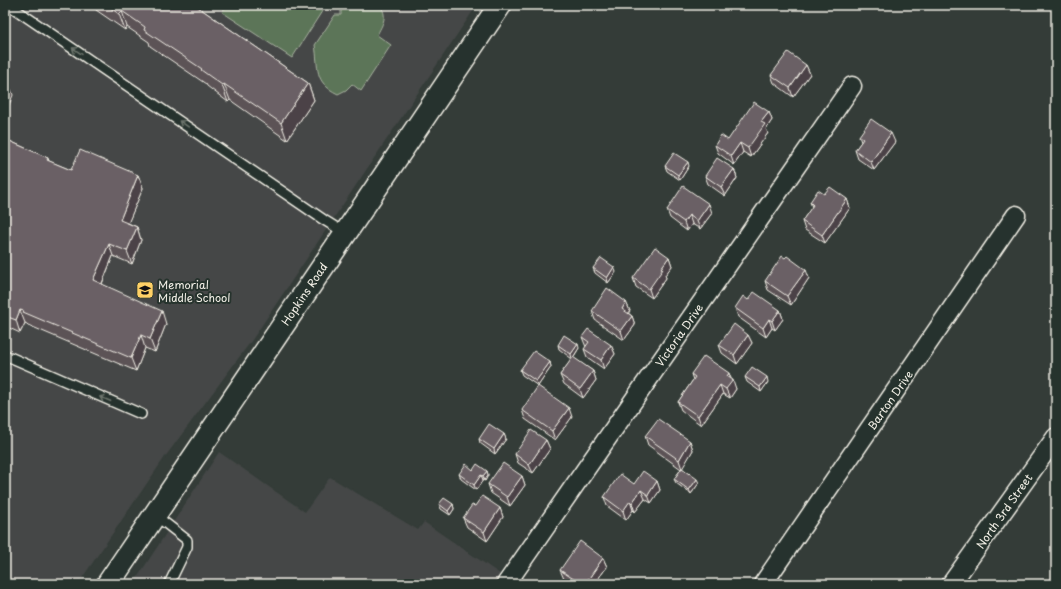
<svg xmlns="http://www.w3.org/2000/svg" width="1061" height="589" viewBox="0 0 1061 589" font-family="'Playpen Sans',sans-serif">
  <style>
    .built { fill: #444746 }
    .green { fill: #5c7459; stroke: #a8b2a0 }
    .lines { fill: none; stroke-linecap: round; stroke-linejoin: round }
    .service-casing { stroke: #f4f1e8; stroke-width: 12 }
    .minor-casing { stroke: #f4f1e8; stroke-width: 21 }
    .tertiary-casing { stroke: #f4f1e8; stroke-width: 25 }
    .service { stroke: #26332d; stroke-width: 9 }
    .minor { stroke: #26332d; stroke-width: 18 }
    .tertiary { stroke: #26332d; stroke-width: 22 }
    .wall { fill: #5c5357; stroke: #f4f1e8 }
    .shaded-wall { fill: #4b4347; stroke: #f4f1e8 }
    .building { fill: #6b6065; stroke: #f4f1e8 }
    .oneway { stroke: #6e766e }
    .labels { text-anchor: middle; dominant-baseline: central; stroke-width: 4; stroke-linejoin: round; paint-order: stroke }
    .poi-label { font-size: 11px; fill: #f4f1e8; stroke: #26332d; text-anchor: start }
    .street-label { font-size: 11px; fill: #f4f1e8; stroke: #26332d }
  </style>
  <rect width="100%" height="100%" fill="#343c38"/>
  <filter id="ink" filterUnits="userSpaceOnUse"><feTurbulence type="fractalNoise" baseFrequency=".025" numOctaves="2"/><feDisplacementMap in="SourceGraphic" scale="8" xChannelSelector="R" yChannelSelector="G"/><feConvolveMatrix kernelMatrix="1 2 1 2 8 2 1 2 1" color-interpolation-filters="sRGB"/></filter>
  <g filter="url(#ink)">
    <g class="built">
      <polygon points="5,5 477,5 252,340 165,457 78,584 23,584 5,576"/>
      <polygon points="219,452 305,512 330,477 418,530 424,522 503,576 497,584 133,584"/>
    </g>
    <g class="green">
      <polygon points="227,5 326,5 292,58 222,12"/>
      <path d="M341 5H370L381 7C388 17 382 25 377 35L391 45 361 91 352 84 346 90 338 94C313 82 319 68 315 45L335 15H341Z"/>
    </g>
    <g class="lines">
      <defs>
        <g id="service">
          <polyline points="9,5 324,220 345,233"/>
          <polyline points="5,355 141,414"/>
          <polyline points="155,515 187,540 187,547 169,584"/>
        </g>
        <g id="minor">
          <polyline points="506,584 852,86"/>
          <polyline points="763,584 1016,215"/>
          <polyline points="951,584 1056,437"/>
        </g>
        <polyline id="tertiary" points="108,584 500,5"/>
      </defs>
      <use href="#service" class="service-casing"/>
      <use href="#minor" class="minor-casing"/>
      <use href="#tertiary" class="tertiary-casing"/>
      <use href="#service" class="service"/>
      <use href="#minor" class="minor"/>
      <use href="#tertiary" class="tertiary"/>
    </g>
    <g class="wall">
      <polygon points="94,5 195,5 308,83 314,100 287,140 230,100 228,102 207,86 206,84 150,46 149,42 127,27 125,30 96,10"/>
      <polygon points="806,65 810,74 793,97 774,83 771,75"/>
      <polygon points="769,112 772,120 766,129 768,133 751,157 743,152 734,165 718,153 715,145 728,140"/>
      <polygon points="859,136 895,142 874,170 858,159 855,150 861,142"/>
      <polygon points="5,139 48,158 49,161 71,170 138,175 143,188 128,223 137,227 141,240 132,264 113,256 102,284 166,324 155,352 145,348 136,371 28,325 27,324 25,323 20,333 5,326"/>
      <polygon points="665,166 689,166 680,180 667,171"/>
      <polygon points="734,169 737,178 725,196 708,184 705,176"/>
      <polygon points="824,194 847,199 850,208 825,243 805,230 802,221 812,207 810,202"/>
      <polygon points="667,210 712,213 700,229 692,224 687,231 670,218"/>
      <polygon points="669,257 672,266 665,275 666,278 652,298 636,287 633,278"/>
      <polygon points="593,268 616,272 608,283 595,273"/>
      <polygon points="809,278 791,305 768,290 765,281"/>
      <polygon points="748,300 780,310 783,319 775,330 772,328 766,337 738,317 735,308"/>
      <polygon points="626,302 630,311 628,313 632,316 635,325 624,340 595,320 592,311"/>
      <polygon points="748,335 752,343 737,364 722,353 719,345"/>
      <polygon points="582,337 611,345 615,354 604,369 587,357 584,349 586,347"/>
      <polygon points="558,345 579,348 573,358 593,371 596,380 583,398 564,384 560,375 572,359 559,349"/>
      <polygon points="550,362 551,367 538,386 522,375 520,370"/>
      <polygon points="691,374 731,379 736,389 730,398 723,394 701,425 681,410 678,402 693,380"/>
      <polygon points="745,377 768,382 761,392 747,382"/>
      <polygon points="522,410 572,417 555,440 525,419"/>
      <polygon points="504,434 506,439 495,454 480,443 479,439"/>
      <polygon points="645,436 690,441 693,450 682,468 699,483 691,494 676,483 674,479 681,469 648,445"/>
      <polygon points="546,440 550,449 533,473 518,463 515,454"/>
      <polygon points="473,470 487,471 488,475 485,481 483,480 476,490 461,479 459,474"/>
      <polygon points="522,476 525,485 510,506 491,493 488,484"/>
      <polygon points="657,481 660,490 651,503 645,499 635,512 633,510 626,520 607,506 604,497 634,484"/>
      <polygon points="439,504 453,504 454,509 450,515 441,509"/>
      <polygon points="475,506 500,508 503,517 487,541 467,527 463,518"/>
      <polygon points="603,558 607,567 594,584 571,584 564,579 560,570"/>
    </g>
    <g class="shaded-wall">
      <polygon points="122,11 127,27 125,30 119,14"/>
      <polygon points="806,65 810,74 793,97 790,88"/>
      <polygon points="8,82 13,95 5,115 5,91"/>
      <polygon points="308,83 314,100 287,140 281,123"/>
      <polygon points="224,84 230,100 228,102 222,85"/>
      <polygon points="769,112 772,120 766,129 768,133 751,157 748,148 761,122"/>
      <polygon points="891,133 895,142 874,170 871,162"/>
      <polygon points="740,143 743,152 734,165 731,156"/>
      <polygon points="688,162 689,166 680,180 678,175"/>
      <polygon points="734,169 737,178 725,196 721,187"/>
      <polygon points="138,175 143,188 124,233 120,220"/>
      <polygon points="847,199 850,208 825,243 822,235"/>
      <polygon points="709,204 712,213 700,229 697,221"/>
      <polygon points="689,215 692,224 687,231 684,222"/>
      <polygon points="137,227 141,240 132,264 127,251"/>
      <polygon points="109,244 113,256 98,293 93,280"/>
      <polygon points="669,257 672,266 665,275 666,278 652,298 649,289 661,268"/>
      <polygon points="614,267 616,272 608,283 607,278"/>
      <polygon points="806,270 809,278 791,305 787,296"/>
      <polygon points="626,302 630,311 625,318 622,309"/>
      <polygon points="20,310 25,323 20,333 16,320"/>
      <polygon points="780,310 783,319 775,330 772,321"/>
      <polygon points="162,311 166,324 155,352 150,339"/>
      <polygon points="632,316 635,325 624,340 621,331"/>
      <polygon points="769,319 772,328 766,337 763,328"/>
      <polygon points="141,335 145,348 136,371 131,358"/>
      <polygon points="748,335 752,343 737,364 734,355"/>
      <polygon points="578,344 579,348 572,359 571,354"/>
      <polygon points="611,345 615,354 604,369 601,360"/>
      <polygon points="550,362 551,367 538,386 536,381"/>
      <polygon points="593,371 596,380 583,398 580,389"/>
      <polygon points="729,373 732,381 733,380 736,389 730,398 726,389 727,376"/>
      <polygon points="767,377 768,382 761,392 760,387"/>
      <polygon points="720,385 723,394 701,425 698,416"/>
      <polygon points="569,408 572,417 555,440 552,431"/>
      <polygon points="504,434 506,439 495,454 494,449"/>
      <polygon points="546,440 550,449 533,473 529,465"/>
      <polygon points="690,441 693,450 682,469 679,460"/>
      <polygon points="487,471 488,475 485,481 483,476"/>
      <polygon points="481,475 483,480 476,490 474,485"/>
      <polygon points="522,476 525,485 510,506 507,497"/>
      <polygon points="697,479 699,483 691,494 689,490"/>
      <polygon points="657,481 660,490 651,503 648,495"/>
      <polygon points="641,490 645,499 635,512 632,503"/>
      <polygon points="630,501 633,510 626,520 623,511"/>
      <polygon points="453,504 454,509 450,515 448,511"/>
      <polygon points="500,508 503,517 487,541 484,532"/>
      <polygon points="603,558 607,567 594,584 585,584"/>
    </g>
    <g class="building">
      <polygon points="106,5 195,5 308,83 281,123 224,84 222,85 201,70 202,69 144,30 145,27 122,11 119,14"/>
      <polygon points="788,52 806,65 790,88 771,75"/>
      <polygon points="5,81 8,82 5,91"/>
      <polygon points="754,102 769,112 761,122 765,124 748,148 740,143 731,156 715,145 721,135 728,140"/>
      <polygon points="871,119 891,133 871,162 855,150 863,139 859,136"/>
      <polygon points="5,139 48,158 47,160 71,170 80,150 138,175 120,220 137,227 127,251 109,244 93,280 162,311 150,339 141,335 131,358 23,312 24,311 20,310 16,320 5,316"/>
      <polygon points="674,153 688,162 678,175 665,166"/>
      <polygon points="717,158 734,169 721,187 705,176"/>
      <polygon points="683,186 709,204 697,221 689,215 684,222 667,210"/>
      <polygon points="830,187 847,199 822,235 802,221 813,205 810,202 818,190 824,194"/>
      <polygon points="655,247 669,257 661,268 663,269 649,289 633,278"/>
      <polygon points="782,256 785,258 787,256 806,270 787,296 765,281"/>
      <polygon points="601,258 614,267 607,278 593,268"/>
      <polygon points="607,288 626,302 622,309 632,316 621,331 592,311"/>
      <polygon points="754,292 780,310 772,321 769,319 763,328 735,308 743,296 748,300"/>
      <polygon points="734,324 748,335 734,355 719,345"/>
      <polygon points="588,329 611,345 601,360 584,349 589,342 582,337"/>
      <polygon points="564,335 578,344 571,354 558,345"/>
      <polygon points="534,351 550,362 536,381 520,370"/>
      <polygon points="704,356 729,373 727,376 733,380 726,389 720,385 698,416 678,402 695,377 691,374"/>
      <polygon points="573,357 593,371 580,389 560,375"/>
      <polygon points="752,367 767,377 760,387 745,377"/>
      <polygon points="538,386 569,408 552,431 522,410"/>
      <polygon points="658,419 690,441 679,460 645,436"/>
      <polygon points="489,424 504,434 494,449 479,439"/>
      <polygon points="531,430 546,440 529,465 515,454"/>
      <polygon points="503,463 522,476 507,497 488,484"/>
      <polygon points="466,464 473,470 477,464 487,471 483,476 481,475 474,485 459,474"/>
      <polygon points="682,468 697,479 689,490 674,479"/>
      <polygon points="643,471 657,481 648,495 641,490 632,503 630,501 623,511 604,497 620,474 634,484"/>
      <polygon points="482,496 500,508 484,532 463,518 472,505 475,506"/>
      <polygon points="444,498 453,504 448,511 439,504"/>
      <polygon points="580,541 603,558 585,584 581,584 560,570"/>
    </g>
    <defs><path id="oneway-shaft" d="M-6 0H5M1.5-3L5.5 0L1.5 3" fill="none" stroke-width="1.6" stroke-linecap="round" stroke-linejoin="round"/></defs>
    <g class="oneway">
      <use href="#oneway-shaft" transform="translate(77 51) rotate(-146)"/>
      <use href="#oneway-shaft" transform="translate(184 124) rotate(-146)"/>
      <use href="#oneway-shaft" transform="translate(105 399) rotate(-157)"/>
    </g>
  </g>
  <defs>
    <symbol id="school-square" viewBox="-11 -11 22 22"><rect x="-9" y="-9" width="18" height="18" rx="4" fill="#ffd166" stroke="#26332d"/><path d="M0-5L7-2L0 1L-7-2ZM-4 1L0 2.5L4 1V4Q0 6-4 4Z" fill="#111"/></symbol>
  </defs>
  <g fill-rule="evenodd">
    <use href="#school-square" x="135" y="280" width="20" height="20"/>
  </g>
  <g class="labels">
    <g class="poi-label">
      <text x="158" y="284">Memorial<tspan x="158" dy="13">Middle School</tspan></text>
    </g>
    <g class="street-label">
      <text transform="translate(304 294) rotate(-56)">Hopkins Road</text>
      <text transform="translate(679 335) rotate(-55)">Victoria Drive</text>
      <text transform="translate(890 400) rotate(-55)">Barton Drive</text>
      <text transform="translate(1004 511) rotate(-55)">North 3rd Street</text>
    </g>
  </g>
  <rect width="1061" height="589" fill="none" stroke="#26332d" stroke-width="20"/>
  <rect x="10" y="10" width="1041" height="569" fill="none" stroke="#f4f1e8" stroke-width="1.5" filter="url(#ink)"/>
</svg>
